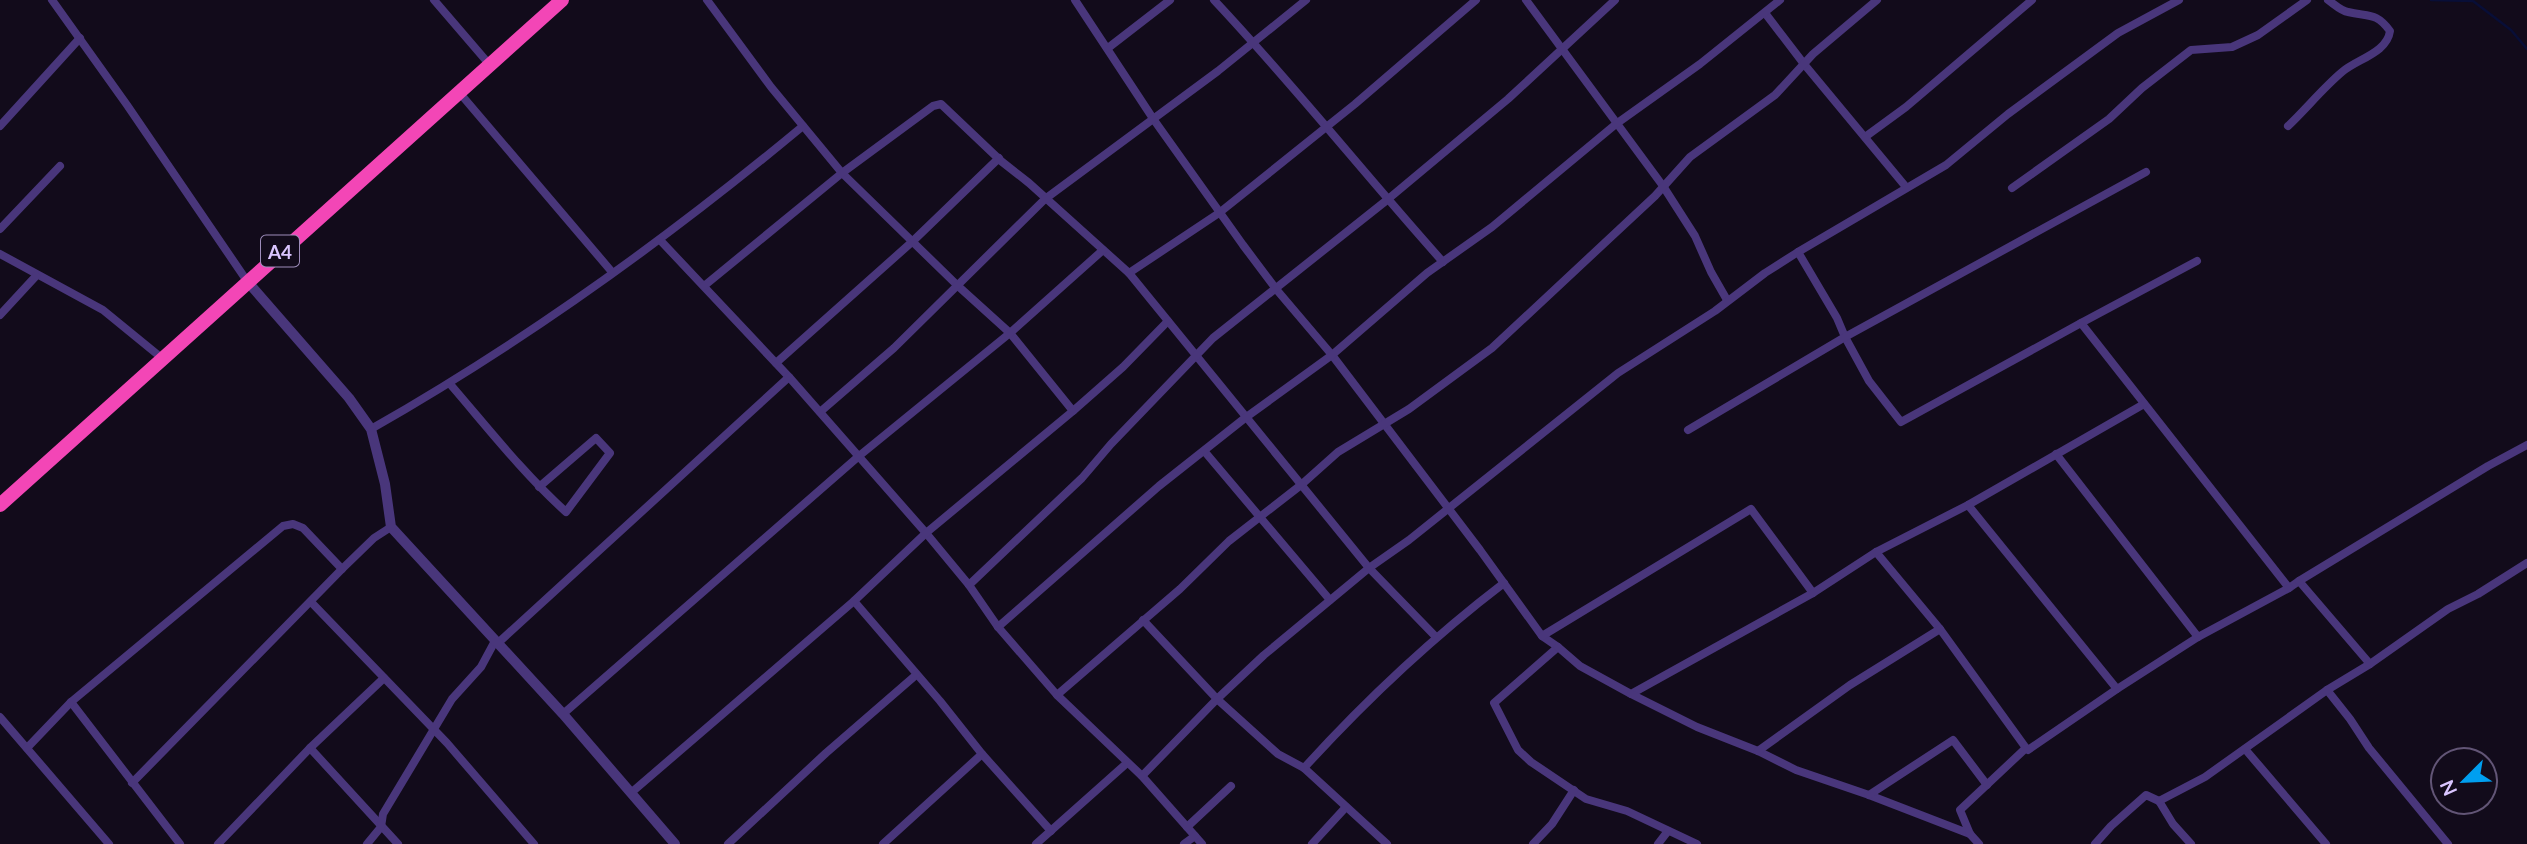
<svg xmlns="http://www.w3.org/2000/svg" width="2527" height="844" viewBox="0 0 2527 844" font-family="Lato,sans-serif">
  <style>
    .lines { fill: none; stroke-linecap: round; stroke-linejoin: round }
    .stream { stroke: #080e37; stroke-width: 2.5 }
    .minor { stroke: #49367b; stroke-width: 8 }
    .tertiary { stroke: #49367b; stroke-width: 10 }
    .trunk { stroke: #f346b6; stroke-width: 14 }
    .labels { text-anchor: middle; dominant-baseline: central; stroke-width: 5; stroke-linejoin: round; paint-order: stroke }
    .shield { fill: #120b1b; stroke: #9e8dbb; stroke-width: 2 }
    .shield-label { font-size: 19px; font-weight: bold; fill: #dac5ff }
  </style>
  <rect width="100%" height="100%" fill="#120b1b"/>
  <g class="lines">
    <polyline class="stream" points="2431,0 2473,1 2511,30 2527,49"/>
    <g class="minor">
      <polyline points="52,0 127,105 247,281"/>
      <polyline points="434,0 489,64"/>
      <polyline points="707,0 771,87 842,173 958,286 1010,333 1073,411"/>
      <polyline points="1075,0 1154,120 1243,245 1276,289 1332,355 1480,550 1542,636 1558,647 1494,703 1518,750 1531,762 1586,799 1627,811 1697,844"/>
      <path d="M1214 0C1294 85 1366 176 1443 262"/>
      <polyline points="1526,0 1663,186 1695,236 1711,272 1727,300"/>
      <polyline points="1765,13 1804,64 1906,187"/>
      <polyline points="1108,48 1170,0"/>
      <polyline points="458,91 612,272"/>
      <polyline points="0,126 80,38"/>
      <path d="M2288 126C2306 109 2323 88 2342 72 2357 59 2387 53 2390 31 2376 12 2369 17 2348 12 2341 11 2334 4 2328 0"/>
      <polyline points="1865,137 1906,107 2032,0"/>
      <polyline points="2012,188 2109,119 2142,88 2191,50 2232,47 2258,35 2307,0"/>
      <polyline points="0,229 60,166"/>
      <polyline points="660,240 789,377 926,533 969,585 998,627 1057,695 1142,776 1202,844"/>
      <polyline points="1798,252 1837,318 1845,337 1869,381 1901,422 2081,323 2289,588 2299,581 2370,664"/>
      <polyline points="0,254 103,310 163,359"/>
      <polyline points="1129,273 1219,213 1355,104 1476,0"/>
      <polyline points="704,286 842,173 933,106 941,104 1001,161 1029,183 1129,273 1369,568 1436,637"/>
      <polyline points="0,315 36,276"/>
      <polyline points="2081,323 2197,261"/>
      <polyline points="776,363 913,241 999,158"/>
      <path d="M450 384C488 428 523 473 566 512L610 453 596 438 539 487"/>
      <polyline points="820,412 894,348 1045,199 1218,71 1306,0"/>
      <path d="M371 429C524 342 667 239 803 126"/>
      <polyline points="1688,430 1845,337 2146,172"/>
      <polyline points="1205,452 1330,600"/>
      <polyline points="2056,454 2198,637"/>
      <polyline points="1968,505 2117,689"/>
      <polyline points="1876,552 1940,629 2026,748"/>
      <polyline points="2299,581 2488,466 2527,445"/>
      <polyline points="969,585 1082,478 1111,444 1213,338 1387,200 1508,99 1615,0"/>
      <polyline points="854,601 940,701 982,754 1051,831"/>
      <polyline points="311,602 447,743 534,844"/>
      <polyline points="1143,620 1217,699 1278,754 1304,768 1387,844"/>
      <polyline points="998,627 1159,486 1245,418 1332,355 1427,273 1492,227 1616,124 1700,64 1780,0"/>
      <polyline points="1542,636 1751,509 1813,593"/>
      <polyline points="498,643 789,377"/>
      <polyline points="1558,647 1580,666 1631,694 1813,593 1876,552 1968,505 2144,404"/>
      <polyline points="2327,690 2350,719 2369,748 2448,844"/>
      <polyline points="1631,694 1697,727 1758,751 1796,770 1869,795 1970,834"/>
      <polyline points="1057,695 1180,589 1229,541 1301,485 1338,452 1409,409 1492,348 1655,196 1690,157 1775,95 1813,54 1877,0"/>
      <polyline points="71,702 180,844"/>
      <polyline points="563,714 859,456 1010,333 1103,250"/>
      <polyline points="0,717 109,844"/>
      <polyline points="27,748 71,702 283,526 293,524 303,528 342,569"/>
      <polyline points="310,748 398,844"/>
      <polyline points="2245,749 2326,844"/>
      <polyline points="1758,751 1850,685 1940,629"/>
      <path d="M1304 768C1365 701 1432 638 1504 583"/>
      <polyline points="1142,776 1217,699 1264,655 1369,568 1409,540 1618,373 1715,311 1765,273 1798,252 1946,165 2008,114 2118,33 2179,0"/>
      <polyline points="132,783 342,569 374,538 391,527"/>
      <polyline points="632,792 854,601 926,533 1073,411 1123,367 1168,321"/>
      <polyline points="1869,795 1953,740 1987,785"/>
      <polyline points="2159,801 2173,824 2191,844"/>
      <polyline points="1187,827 1231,786"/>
      <polyline points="218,844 310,748 384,678"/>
      <polyline points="367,844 381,827 383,814 452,699 481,667 495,641"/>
      <polyline points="728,844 826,753 916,675"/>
      <polyline points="883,844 982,754"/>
      <polyline points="1036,844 1127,763"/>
      <polyline points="1184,844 1195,836"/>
      <polyline points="1312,844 1346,807"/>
      <polyline points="1533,844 1552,824 1574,790"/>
      <polyline points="1658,844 1668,831"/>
      <polyline points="1979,844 1970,834 1960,810 2026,748 2028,750 2117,689 2198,637 2289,588"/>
      <polyline points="2095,844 2111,826 2146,795 2159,801 2205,777 2327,690 2370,664 2448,609 2478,594 2527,563"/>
    </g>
    <polyline class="tertiary" points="247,281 349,398 371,429 385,484 391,527 563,714 675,844"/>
    <polyline class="trunk" points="0,505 562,0"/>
  </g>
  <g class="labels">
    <rect class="shield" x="261" y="235.5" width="38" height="31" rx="5"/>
    <g class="shield-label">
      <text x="280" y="251">A4</text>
    </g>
  </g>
  <g transform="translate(2464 781) rotate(246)"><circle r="33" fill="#120b1b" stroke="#625576" stroke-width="2"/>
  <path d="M0-5L12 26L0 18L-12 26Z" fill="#009ff0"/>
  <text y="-10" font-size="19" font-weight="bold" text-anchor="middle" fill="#dac5ff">N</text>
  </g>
</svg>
